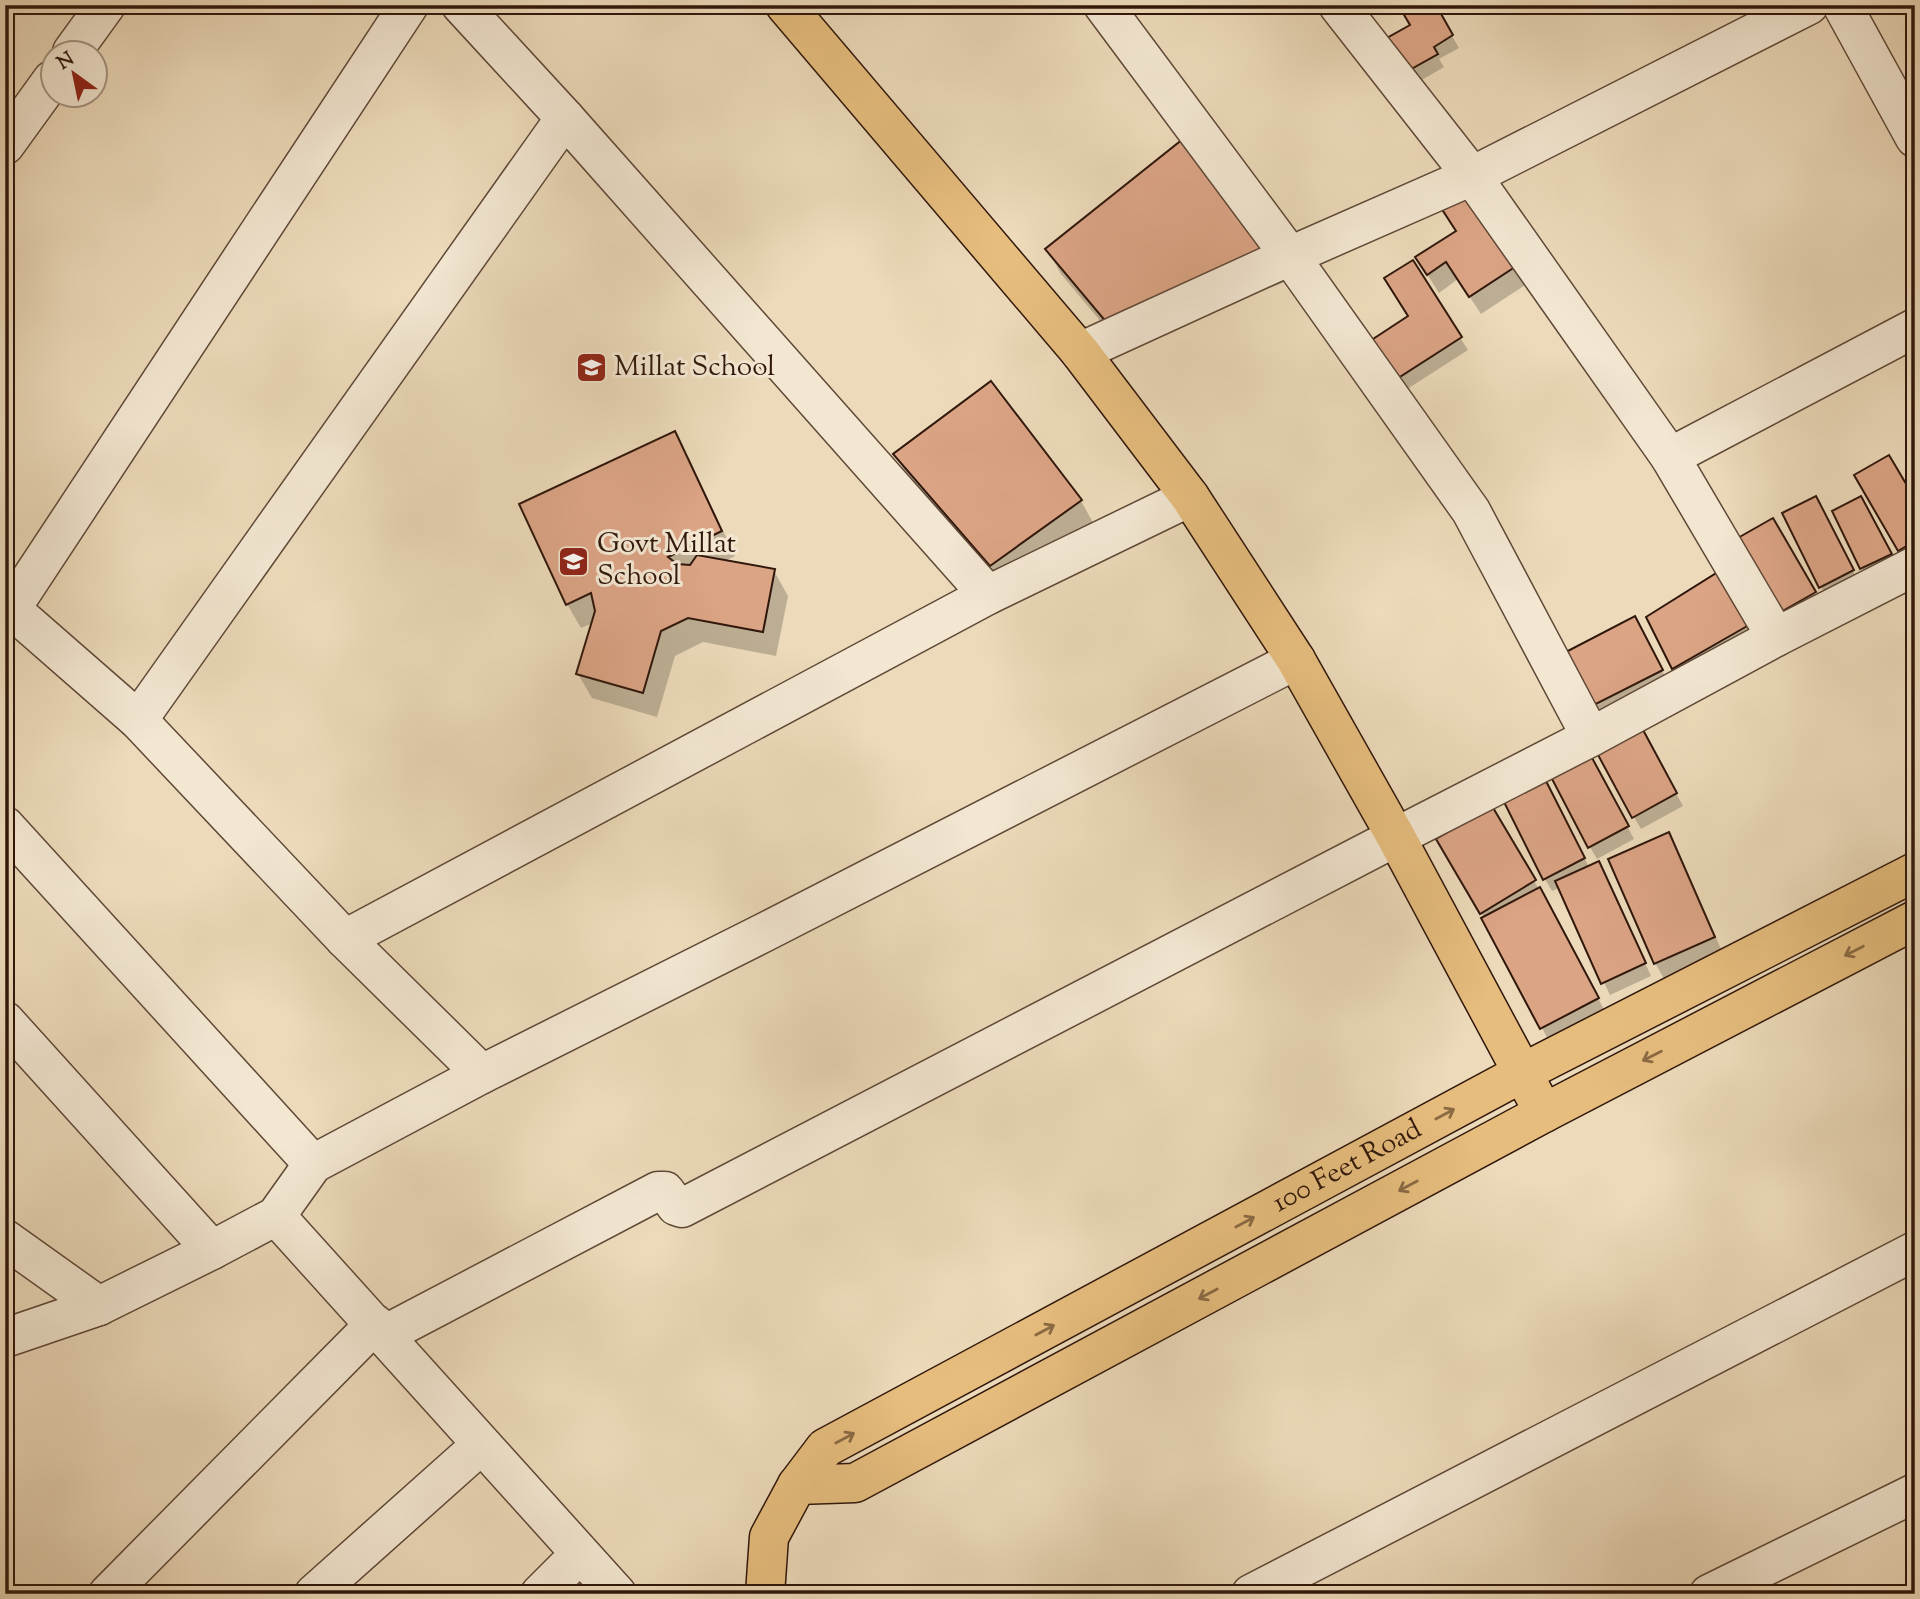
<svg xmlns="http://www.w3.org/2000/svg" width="1920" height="1599" viewBox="0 0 1920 1599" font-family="'Sorts Mill Goudy',serif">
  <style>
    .shadow { fill: #0003 }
    .building { fill: #dba485; stroke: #30170b; stroke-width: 2 }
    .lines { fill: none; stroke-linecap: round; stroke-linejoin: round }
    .minor-casing { stroke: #5f4837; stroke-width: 41 }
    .major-casing { stroke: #30170b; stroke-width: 41 }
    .minor { stroke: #f3e7d2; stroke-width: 38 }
    .major { stroke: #e6bd7d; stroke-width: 38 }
    .oneway { stroke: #8b6a44 }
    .labels { text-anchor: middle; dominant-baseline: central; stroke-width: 6; stroke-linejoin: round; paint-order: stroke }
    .poi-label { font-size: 28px; fill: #30170b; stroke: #f3e7d2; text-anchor: start }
    .street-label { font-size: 28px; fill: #30170b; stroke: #f3e7d2 }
  </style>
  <rect width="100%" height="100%" fill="#ecdaba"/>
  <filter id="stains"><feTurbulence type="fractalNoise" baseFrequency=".00286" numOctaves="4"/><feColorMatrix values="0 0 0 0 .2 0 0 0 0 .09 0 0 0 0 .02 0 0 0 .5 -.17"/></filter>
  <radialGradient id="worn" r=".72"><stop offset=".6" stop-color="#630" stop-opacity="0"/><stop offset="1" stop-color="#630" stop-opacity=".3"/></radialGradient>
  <g class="shadow">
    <polygon points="1434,5 1459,48 1439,59 1444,67 1415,84 1389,38 1412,25"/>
    <polygon points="1436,198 1530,282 1481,314 1458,279 1439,293 1417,258 1457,232"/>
    <polygon points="1047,249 1292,279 1122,347 1061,274"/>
    <polygon points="1412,262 1468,350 1404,391 1379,353 1410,317"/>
    <polygon points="991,384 1081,501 1095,526 1005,589 910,479 895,455"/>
    <polygon points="674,433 689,458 735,556 723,562 774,571 788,596 776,656 703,642 675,656 657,717 592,698 578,674 593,623 581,628 567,604"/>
    <polygon points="1856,475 1915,502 1915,557 1906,562"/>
    <polygon points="1823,510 1859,583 1828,599 1821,587"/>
    <polygon points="1867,510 1897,566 1869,580 1834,512"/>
    <polygon points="1773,520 1821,605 1787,625 1739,540"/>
    <polygon points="1717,574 1754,638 1681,680 1648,618"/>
    <polygon points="1641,630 1668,682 1597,720 1590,708"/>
    <polygon points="1649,743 1683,806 1641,829 1634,817"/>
    <polygon points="1590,758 1634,839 1597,859 1590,847"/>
    <polygon points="1552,795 1589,867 1605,875 1651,976 1610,995 1559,888 1552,891 1545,879"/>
    <polygon points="1491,808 1550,908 1608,1017 1552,1047 1485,919 1438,839"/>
    <polygon points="1668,834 1679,853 1724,956 1666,982 1655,963 1610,860"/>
  </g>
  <g class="building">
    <polygon points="1405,5 1436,5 1453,35 1434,47 1438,54 1406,72 1387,38 1410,25 1400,8"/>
    <polygon points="1188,135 1279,254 1107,323 1045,249"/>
    <polygon points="1465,178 1521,263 1469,297 1446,262 1427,275 1415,257 1456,231 1434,197"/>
    <polygon points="1413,260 1462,337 1395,380 1370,341 1408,316 1384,278"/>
    <polygon points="991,381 1082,500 990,566 893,454"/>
    <polygon points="675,431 722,531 668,557 677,564 690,565 697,555 775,569 763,632 688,618 661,631 643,693 576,674 595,611 591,593 566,605 519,504"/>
    <polygon points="1889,455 1915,499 1915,541 1898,551 1854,475"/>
    <polygon points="1816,496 1854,570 1819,588 1782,513"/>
    <polygon points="1861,496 1892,554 1860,569 1832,511"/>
    <polygon points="1773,518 1816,592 1779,613 1736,539"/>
    <polygon points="1718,572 1749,625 1672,669 1646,617"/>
    <polygon points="1635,616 1663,670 1588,708 1562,654"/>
    <polygon points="1642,728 1677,793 1632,818 1597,753"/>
    <polygon points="1591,756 1629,826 1588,848 1551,777"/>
    <polygon points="1546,781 1585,858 1543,880 1504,802"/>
    <polygon points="1492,806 1536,880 1480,914 1436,839"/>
    <polygon points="1669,832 1715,937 1654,964 1608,859"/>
    <polygon points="1599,861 1646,963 1601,984 1555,881"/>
    <polygon points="1540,887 1599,998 1540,1029 1481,918"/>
  </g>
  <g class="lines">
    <defs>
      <g id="minor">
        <polyline points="461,5 565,118 988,595"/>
        <polyline points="1103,5 1290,256 1471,511 1591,737"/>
        <polyline points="1338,5 1472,176 1670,457 1915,328"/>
        <polyline points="1842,5 1915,138"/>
        <polyline points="72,52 106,5"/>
        <polyline points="5,145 52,80"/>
        <polyline points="1080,352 1290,256 1472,176 1809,5"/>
        <polyline points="1670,457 1776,637"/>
        <polyline points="11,609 138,720 345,939 482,1074"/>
        <polyline points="5,618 409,5"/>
        <polyline points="138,720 565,118"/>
        <polyline points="5,826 313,1164"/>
        <polyline points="345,939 988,595 1190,497"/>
        <polyline points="5,1021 212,1250"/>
        <polyline points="276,1216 617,1594"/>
        <polyline points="5,1239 99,1306"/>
        <polyline points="384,1335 658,1191 665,1191 676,1206 682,1208 1396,837 1591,737 1776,637 1915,566"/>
        <polyline points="5,1338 99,1306 212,1250 276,1216 313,1164 482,1074 763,933 1296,660"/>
        <polyline points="108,1594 375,1324"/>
        <polyline points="314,1594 481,1445"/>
        <polyline points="540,1594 580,1554"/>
        <polyline points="1251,1594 1915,1251"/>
        <polyline points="1709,1594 1915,1493"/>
      </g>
      <g id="major">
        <polyline points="785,5 1080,352 1190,497 1296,660 1396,837 1544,1113"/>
        <polyline points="797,1485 855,1483 1544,1113 1915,920"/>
        <path id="s1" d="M765 1594 769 1537 797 1485 825 1448 1522 1073 1915 872"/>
      </g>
    </defs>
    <use href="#minor" class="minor-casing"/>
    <use href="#major" class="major-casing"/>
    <use href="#minor" class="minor"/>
    <use href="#major" class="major"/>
  </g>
  <defs><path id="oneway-shaft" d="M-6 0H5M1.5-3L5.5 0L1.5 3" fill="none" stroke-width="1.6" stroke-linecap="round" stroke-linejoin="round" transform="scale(1.75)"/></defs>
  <g class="oneway">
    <use href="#oneway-shaft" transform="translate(1854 951) rotate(153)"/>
    <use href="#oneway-shaft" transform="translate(1652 1056) rotate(153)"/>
    <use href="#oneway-shaft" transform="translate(1445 1114) rotate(-28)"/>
    <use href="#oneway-shaft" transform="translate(1408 1186) rotate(152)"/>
    <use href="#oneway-shaft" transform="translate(1245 1222) rotate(-28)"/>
    <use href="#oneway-shaft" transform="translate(1208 1294) rotate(152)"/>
    <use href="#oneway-shaft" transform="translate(1045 1330) rotate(-28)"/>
    <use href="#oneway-shaft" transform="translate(845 1438) rotate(-28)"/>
  </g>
  <defs>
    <symbol id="university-square" viewBox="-11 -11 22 22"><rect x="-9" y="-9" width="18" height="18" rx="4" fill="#8f2418" stroke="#f3e7d2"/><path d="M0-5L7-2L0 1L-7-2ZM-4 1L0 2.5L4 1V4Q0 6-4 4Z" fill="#fff"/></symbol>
    <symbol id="school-square" viewBox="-11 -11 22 22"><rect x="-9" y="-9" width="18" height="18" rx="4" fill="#8f2418" stroke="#f3e7d2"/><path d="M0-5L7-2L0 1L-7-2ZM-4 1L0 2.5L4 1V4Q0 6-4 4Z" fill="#fff"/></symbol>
  </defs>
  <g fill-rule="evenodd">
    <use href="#university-square" x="574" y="350" width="35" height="35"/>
    <use href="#school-square" x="556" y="544" width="35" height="35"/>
  </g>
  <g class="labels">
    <g class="poi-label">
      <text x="614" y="368">Millat School</text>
      <text x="597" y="545">Govt Millat<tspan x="597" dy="32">School</tspan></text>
    </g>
    <g class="street-label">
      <text stroke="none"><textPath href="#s1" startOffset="756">100 Feet Road</textPath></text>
    </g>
  </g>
  <rect width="1920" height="1599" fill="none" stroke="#ecdaba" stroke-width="28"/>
  <rect x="7" y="7" width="1906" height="1585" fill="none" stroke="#30170b" stroke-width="3.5"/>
  <rect x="14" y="14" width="1892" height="1571" fill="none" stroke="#30170b" stroke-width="2"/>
  <g transform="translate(74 74) rotate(327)"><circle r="33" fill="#f3e7d2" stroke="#a59482" stroke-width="2"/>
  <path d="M0-5L12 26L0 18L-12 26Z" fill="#8f2418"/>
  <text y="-10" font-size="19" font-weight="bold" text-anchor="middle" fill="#30170b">N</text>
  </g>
  <rect width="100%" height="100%" filter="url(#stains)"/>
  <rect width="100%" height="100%" fill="url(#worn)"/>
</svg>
